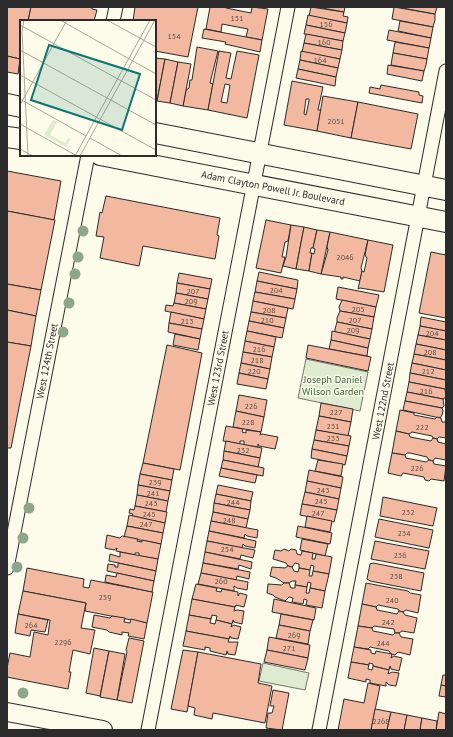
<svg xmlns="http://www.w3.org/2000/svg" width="453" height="737" viewBox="0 0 453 737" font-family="'PT Sans',sans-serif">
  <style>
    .green { fill: #deebd1; stroke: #74746e }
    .building { fill: #f2b8a0; stroke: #2b2b2b; fill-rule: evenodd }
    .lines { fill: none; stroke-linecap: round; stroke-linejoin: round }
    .street-casing { stroke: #2b2b2b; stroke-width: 15 }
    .secondary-casing { stroke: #2b2b2b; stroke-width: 20 }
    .primary-casing { stroke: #2b2b2b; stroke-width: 22 }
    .street { stroke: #fdfbea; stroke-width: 13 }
    .secondary { stroke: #fdfbea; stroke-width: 18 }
    .primary { stroke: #fdfbea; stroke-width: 20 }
    .tree { fill: #8ea78a }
    .labels { text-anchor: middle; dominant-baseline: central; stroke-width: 3; stroke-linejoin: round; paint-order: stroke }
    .number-label { font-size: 8px; fill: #5d4e48 }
    .street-label { font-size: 10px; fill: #2b2b2b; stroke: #fdfbea }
    .park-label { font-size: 10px; fill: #34623c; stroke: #fdfbea }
    .inset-road { fill: none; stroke: #a9a89e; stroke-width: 1 }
    .view { fill: #0f766e; fill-opacity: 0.15; stroke: #0f766e; stroke-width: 2 }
    .inset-edge { fill: none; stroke: #2b2b2b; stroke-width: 2 }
  </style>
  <rect width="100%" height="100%" fill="#fdfbea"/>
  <g class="green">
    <polygon points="306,359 368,372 360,411 298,398"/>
    <polygon points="263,663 309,673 305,690 259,681"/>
  </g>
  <g class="building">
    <polygon points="7,7 31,7 28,21 21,21 20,59 7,56"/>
    <polygon points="31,7 92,7 92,9 97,10 94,21 28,21"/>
    <polygon points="135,7 198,7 188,57 155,51 155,21 133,21"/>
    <polygon points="210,7 226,7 226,8 251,13 252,7 268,9 262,40 246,37 248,29 222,24 221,32 206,29"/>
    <polygon points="311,7 344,12 343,16 348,17 347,23 309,16"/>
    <polygon points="317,7 345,7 344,12"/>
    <polygon points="394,7 435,14 435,20 433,27 392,19"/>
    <polygon points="397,7 437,7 435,14"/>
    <polygon points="308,15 347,23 345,33 306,25"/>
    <polygon points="400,21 433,27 431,38 398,31"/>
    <polygon points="306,25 345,33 343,41 304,34"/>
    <polygon points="204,29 262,40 260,52 225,44 226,42 202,38"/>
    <polygon points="389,30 431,38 429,48 387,40"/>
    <polygon points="306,34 343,41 342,50 304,43"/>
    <polygon points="395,42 429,48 427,59 393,53"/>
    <polygon points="304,43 342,50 340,59 302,52"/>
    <polygon points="197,47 218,51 210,83 213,84 208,110 183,106 186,90 189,88 190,80 192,80"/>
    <path d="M219 51 231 53 226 78 231 79 237 51 259 55 247 118 208 110ZM225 84 230 85 227 103 221 102Z"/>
    <polygon points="301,51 340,59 338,68 300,60"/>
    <polygon points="393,53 427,59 426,65 424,71 391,65"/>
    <polygon points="7,56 20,59 18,74 7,72"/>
    <polygon points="155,58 165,59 157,101 155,100"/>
    <polygon points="165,59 178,62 170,103 157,101"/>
    <polygon points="300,60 338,68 336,77 298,69"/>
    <polygon points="178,62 191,64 183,106 170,103"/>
    <polygon points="388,65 424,71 422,81 387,74"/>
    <polygon points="298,69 336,77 335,86 296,78"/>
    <path d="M292 81 323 87 318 110H321L317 131 284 125ZM306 99H309V101L306 115 304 114Z"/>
    <polygon points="381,85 419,92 419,95 423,96 422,103 369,93 370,87 380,89"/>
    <polygon points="323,96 358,102 351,138 317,131"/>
    <polygon points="358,102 418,114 411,149 351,138"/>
    <polygon points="7,171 61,181 54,220 7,211"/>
    <polygon points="106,196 220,218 217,235 219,236 215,259 143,246 139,266 100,258 104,237 96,236 100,212 102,213"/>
    <polygon points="7,211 55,220 41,290 7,284"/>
    <polygon points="266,220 291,225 288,241 285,242 282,257 285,257 281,273 256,268"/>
    <polygon points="291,225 304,227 296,269 283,266 286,257"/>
    <polygon points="304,227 317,230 313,248 311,248 310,253 312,253 309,271 296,269"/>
    <polygon points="317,230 330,232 321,274 309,271 312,253 314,254 315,249 313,248"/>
    <polygon points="330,232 368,240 361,268 362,271 360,281 343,277 343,279 341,279 341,277 321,274 328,250 327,247"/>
    <polygon points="368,240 393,245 384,292 360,288 358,289 362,271 364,272 367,258 365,255"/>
    <polygon points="431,252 446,255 446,318 419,313"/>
    <polygon points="259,272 298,280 297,289 257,281"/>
    <polygon points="179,273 212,279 210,289 177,283"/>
    <polygon points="257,281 297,289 295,299 255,292"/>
    <polygon points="177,283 210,289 208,299 176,293"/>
    <polygon points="7,284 41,290 36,316 7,310"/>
    <polygon points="338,287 379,295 376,307 336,299"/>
    <polygon points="255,292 295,299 293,309 253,301"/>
    <polygon points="176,293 208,299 206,309 174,303"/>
    <polygon points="342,300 376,307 374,317 340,311 339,307"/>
    <polygon points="253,301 288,308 286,318 251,312"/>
    <polygon points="174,303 206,309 204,319 165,311 166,305 173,306"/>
    <polygon points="7,310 36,316 31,346 7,342"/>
    <polygon points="340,311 374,317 372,329 337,322 337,318"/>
    <polygon points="171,312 204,319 202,329 169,323"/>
    <polygon points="251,312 286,318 284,328 249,321"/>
    <polygon points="421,317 446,322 446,331 420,326"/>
    <polygon points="249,321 284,328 282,338 247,331"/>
    <polygon points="337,322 372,329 370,339 335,332 335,329"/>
    <polygon points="169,323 202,329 200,339 168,332"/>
    <polygon points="420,326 446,331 446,340 418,335"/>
    <polygon points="247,331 276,337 274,347 245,341"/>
    <polygon points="332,331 370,339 368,348 331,340"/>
    <polygon points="175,334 200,339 198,350 173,345"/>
    <polygon points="418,335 446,340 446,350 416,344"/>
    <polygon points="331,340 368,348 367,356 329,349"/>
    <polygon points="245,341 274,347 272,357 243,352"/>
    <polygon points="7,342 31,346 11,448 7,448"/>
    <polygon points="416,344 446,350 446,360 414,354"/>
    <polygon points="167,345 202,353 180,470 143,463"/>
    <polygon points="308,345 371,357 368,371 306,358"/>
    <polygon points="243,352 272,357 270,369 241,363"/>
    <polygon points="414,354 446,360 446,370 412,363"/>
    <polygon points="241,363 270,369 268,379 239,373"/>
    <polygon points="412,363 446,370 446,380 410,373"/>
    <polygon points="239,373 268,379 266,389 237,384"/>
    <polygon points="410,373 446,380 446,388 445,389 409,382"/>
    <polygon points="409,382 445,389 446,397 443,399 407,392"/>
    <polygon points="407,392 443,399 444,406 442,408 405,401"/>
    <polygon points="239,395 267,400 264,417 236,411"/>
    <polygon points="405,401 442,408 443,411 442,415 440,418 403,410"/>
    <polygon points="321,403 353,409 351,422 319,416"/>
    <polygon points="400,410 414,413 414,415 435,419 437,417 441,418 442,422 446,422 446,438 439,437 437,439 433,438 432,436 412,432 409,434 396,431"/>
    <polygon points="236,411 264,417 261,432 233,427"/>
    <polygon points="319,416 351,422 348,436 316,430"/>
    <polygon points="226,426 243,429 242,432 246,433 246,430 261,432 260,435 262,434 278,437 275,449 259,446 258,444 258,447 244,445 244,441 240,441 240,444 223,441"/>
    <polygon points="316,430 351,436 349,446 314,440"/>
    <polygon points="396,431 409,434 410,437 431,441 433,438 437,439 438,442 446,444 446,460 435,458 433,461 429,460 427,457 410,453 407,453 405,455 392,453"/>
    <polygon points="314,440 349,446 347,456 312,449"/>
    <polygon points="226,441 262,448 260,458 224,451"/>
    <polygon points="312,449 347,456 345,465 311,458"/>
    <polygon points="224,451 260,458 258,467 223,460"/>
    <polygon points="392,453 405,455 406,458 426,462 429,460 433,461 434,464 446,466 444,481 431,479 429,481 425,480 424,477 403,473 401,476 388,473"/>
    <polygon points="223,460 264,468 263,476 221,468"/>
    <polygon points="318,460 343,464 341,476 315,471"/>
    <polygon points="143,463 174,469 172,480 140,474"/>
    <polygon points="221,468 257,475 255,483 219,476"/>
    <polygon points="309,470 343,477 341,488 307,481"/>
    <polygon points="140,474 172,480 170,491 138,485"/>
    <polygon points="307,481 341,488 339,499 305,492"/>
    <polygon points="138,485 170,491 168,501 137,495"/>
    <polygon points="218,485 253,492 251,501 216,494"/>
    <polygon points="305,492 339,499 337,510 302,504"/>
    <polygon points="216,494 251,501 250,510 214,503"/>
    <polygon points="137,495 168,501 166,512 135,506"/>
    <polygon points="383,497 437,508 433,526 380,516"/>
    <polygon points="214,503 250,510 248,519 213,512"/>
    <polygon points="302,504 337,510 334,522 300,515"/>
    <polygon points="135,506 167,512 165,523 132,516 133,514 129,513 130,509 134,510"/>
    <polygon points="213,512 248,519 246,528 211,521"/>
    <polygon points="129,515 165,523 163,533 127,526"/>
    <polygon points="307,516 332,521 330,532 305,527"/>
    <polygon points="379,519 433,530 429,548 375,537"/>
    <polygon points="211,521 258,530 257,538 247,536 245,534 244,538 209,531"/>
    <polygon points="127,526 163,533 161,544 124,537"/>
    <polygon points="298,526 332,533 330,544 296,537"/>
    <polygon points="209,531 256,541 255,548 245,546 243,544 242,548 207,541"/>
    <polygon points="107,535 120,538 122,536 138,539 137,541 142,542 142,540 161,544 158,559 139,556 139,553 135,553 135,555 116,551 117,548 114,550 105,548"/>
    <polygon points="302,539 328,544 325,556 300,550"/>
    <polygon points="207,541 255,550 253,558 241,555 240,559 205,552"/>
    <polygon points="375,541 429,551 425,569 371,559"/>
    <polygon points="284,549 289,551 291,549 296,550 297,554 301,555 302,551 313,553 312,559 315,559 316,554 332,557 329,574 313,571 314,566 311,565 310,570 299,568 299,564 295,563 292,567 288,566 286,563 280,561 273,559 275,550 281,551"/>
    <polygon points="120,552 158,559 156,571 109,561 110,554 120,557"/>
    <polygon points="205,552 252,562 251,569 239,565 238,569 203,563"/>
    <polygon points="118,563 156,571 154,581 107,571 108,564 115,565 115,567 118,567"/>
    <polygon points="203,563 250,572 249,579 237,576 236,580 201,573"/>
    <polygon points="373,563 424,573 421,591 370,581 367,579 370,564"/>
    <polygon points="288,566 292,567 294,571 298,572 299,568 310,570 309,576 312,576 313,571 329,574 325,591 310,588 311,583 308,582 307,587 295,585 296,581 292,581 289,583 284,583 276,578 270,576 272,567 285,568"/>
    <polygon points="27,568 84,579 83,587 89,588 91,580 153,592 147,623 85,611 86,603 23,591"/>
    <polygon points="117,573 154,581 152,592 105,582 106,575 116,577"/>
    <polygon points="201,573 248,582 247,590 237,588 234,586 234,591 198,584"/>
    <polygon points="284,583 289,583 291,588 295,588 295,585 307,587 306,593 309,593 310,588 325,591 322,608 306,605 307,600 304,599 303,604 292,602 293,598 289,597 285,601 275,597 273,595 267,593 268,584 282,585"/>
    <polygon points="366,583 408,591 410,593 421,595 418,613 406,610 403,612 399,611 398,609 378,605 376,607 362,604"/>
    <polygon points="196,584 217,588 216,591 221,592 222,589 238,592 238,596 240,593 247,595 244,607 236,605 235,607 192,599"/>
    <polygon points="23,591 86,603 81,628 95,630 90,654 73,650 69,672 71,672 68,689 7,677 7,668 10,653 30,657 34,632 48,635 50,620 18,614"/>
    <polygon points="192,599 235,607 234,611 237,610 244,611 242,624 234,622 233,620 232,624 216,620 217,616 212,615 211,619 189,615"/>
    <polygon points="274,599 316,608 314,620 272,612"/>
    <polygon points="362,604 376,607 377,610 397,614 399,611 403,612 405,615 417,618 414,633 402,631 399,633 395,633 394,629 374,626 372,628 358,626"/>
    <polygon points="18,614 48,620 45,632 31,630 30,636 15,633"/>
    <polygon points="281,614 313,620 310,631 279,625"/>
    <polygon points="94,615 110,618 112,616 125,618 124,622 130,623 131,619 147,623 144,639 128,636 129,633 122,632 122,635 109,632 107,630 92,627"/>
    <polygon points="189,615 211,619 210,623 215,624 216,620 232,624 231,627 234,625 241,627 238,639 231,638 230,636 229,639 186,631"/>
    <polygon points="279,625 310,631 308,644 276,638"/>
    <polygon points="358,626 372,628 373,631 393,635 395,633 399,633 401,637 413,639 410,655 398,652 395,655 391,654 389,651 370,647 368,649 354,647"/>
    <polygon points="186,631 229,639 228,642 238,642 235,655 228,654 227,651 226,655 210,651 210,648 205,647 205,650 183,646"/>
    <polygon points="269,637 310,645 308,658 267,650"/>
    <polygon points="129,638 144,641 132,703 117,700 127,652 126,650"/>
    <polygon points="354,647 371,650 371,653 375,654 376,651 392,654 391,658 394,656 402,658 399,671 391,669 390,666 389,670 373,666 373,664 369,663 369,665 351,662"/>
    <polygon points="94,648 109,651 100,696 86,693"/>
    <polygon points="183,650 198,652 187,712 171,709"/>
    <polygon points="267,650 308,658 305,670 264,662"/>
    <polygon points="109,651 125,654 117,700 100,697"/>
    <polygon points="198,652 261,664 258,683 272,686 265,723 213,713 212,719 194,715 195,708 188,706"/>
    <polygon points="351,662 369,665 368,669 372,670 373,666 389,670 388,674 392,672 399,673 396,686 389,685 386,682 386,686 370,683 370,680 366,679 366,682 348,678"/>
    <polygon points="443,675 446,675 446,686 441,685"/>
    <polygon points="368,683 380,686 371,730 338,730 344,699 364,703"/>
    <polygon points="441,685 446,686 446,697 439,696"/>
    <polygon points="273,690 289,693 282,730 266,728 268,713 272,713 274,706 270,706"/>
    <polygon points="375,709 391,712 387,730 371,730"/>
    <polygon points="391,712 407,715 404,730 387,730"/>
    <polygon points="439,712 446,714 446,730 436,730"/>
    <polygon points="407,715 422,718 420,730 404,730"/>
    <polygon points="422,718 437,721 436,730 420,730"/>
  </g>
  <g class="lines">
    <defs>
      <g id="street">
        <polyline points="113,21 116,7"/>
        <polyline points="7,568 88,155"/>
        <polyline points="148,730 288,7"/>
        <polyline points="319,730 446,71"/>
      </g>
      <polyline id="secondary" points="7,712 103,730"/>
      <g id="primary">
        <polyline points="7,104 21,107"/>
        <polyline points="155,133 446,190"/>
        <polyline points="7,137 21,139"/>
        <polyline points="100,155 446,222"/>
      </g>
    </defs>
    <use href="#street" class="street-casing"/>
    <use href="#secondary" class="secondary-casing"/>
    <use href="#primary" class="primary-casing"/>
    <use href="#street" class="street"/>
    <use href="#secondary" class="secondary"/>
    <use href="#primary" class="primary"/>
  </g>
  <g class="tree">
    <circle cx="83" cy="231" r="5.5"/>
    <circle cx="78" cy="257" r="5.5"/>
    <circle cx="75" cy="274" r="5.5"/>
    <circle cx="69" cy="303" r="5.5"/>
    <circle cx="63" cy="332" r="5.5"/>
    <circle cx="29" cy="508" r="5.5"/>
    <circle cx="23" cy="538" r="5.5"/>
    <circle cx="17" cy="567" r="5.5"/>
    <circle cx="23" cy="693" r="5.5"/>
  </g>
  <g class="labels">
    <g class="number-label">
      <text x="237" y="18">151</text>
      <text x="326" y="24">156</text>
      <text x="174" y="36">154</text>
      <text x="324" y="42">160</text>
      <text x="320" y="60">164</text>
      <text x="336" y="121">2051</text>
      <text x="345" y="257">2046</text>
      <text x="276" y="290">204</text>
      <text x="193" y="291">207</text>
      <text x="191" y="301">209</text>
      <text x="358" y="309">205</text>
      <text x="269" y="310">208</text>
      <text x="267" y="320">210</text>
      <text x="355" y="320">207</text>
      <text x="187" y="321">213</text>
      <text x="353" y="330">209</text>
      <text x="432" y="333">204</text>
      <text x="259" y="349">216</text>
      <text x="430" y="352">208</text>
      <text x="257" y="360">218</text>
      <text x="254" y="371">220</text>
      <text x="428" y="371">212</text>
      <text x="426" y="391">216</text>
      <text x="251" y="406">226</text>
      <text x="336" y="412">227</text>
      <text x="248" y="422">228</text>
      <text x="333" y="426">231</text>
      <text x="422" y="427">222</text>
      <text x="333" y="438">233</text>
      <text x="243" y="450">232</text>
      <text x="417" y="468">226</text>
      <text x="155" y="482">239</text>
      <text x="323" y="490">243</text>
      <text x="153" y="493">241</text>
      <text x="321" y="501">245</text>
      <text x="233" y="502">244</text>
      <text x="151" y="503">243</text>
      <text x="408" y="512">232</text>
      <text x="318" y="513">247</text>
      <text x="149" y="514">245</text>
      <text x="229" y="520">248</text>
      <text x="146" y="524">247</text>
      <text x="404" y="533">234</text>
      <text x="227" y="549">254</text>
      <text x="400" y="555">236</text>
      <text x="396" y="576">238</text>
      <text x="221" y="581">260</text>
      <text x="105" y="597">259</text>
      <text x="392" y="600">240</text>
      <text x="388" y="622">242</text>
      <text x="31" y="625">264</text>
      <text x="294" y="635">269</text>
      <text x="63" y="642">2296</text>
      <text x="383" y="643">244</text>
      <text x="289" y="648">271</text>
      <text x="381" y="721">2268</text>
    </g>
    <g class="street-label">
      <text transform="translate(273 188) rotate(11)">Adam Clayton Powell Jr. Boulevard</text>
      <text transform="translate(47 361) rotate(-79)">West 124th Street</text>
      <text transform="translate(218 368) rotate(-79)">West 123rd Street</text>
      <text transform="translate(383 401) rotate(-79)">West 122nd Street</text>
    </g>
    <g class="park-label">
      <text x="333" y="379">Joseph Daniel<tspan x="333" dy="12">Wilson Garden</tspan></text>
    </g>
  </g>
  <g transform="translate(20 20)">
    <rect width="136" height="136" fill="#fdfbea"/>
    <path d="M33 100 37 102 30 115 45 123 48 118 51 119 46 127 24 115Z" fill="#deebd1"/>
    <path class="inset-road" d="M4 0 2 11 8 136M40 0 136 54M87 0 136 27M0 5 136 80M0 30 136 105M0 55 136 130M0 79 66 116M0 85 47 0M0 104 57 136M70 118 102 136M0 129 13 136M55 136 130 0M60 136 135 0"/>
    <path class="view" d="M29 25 120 54 102 110 11 80Z"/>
    <rect width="136" height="136" class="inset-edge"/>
  </g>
  <rect width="453" height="737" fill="none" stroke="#2b2b2b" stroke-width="16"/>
</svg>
